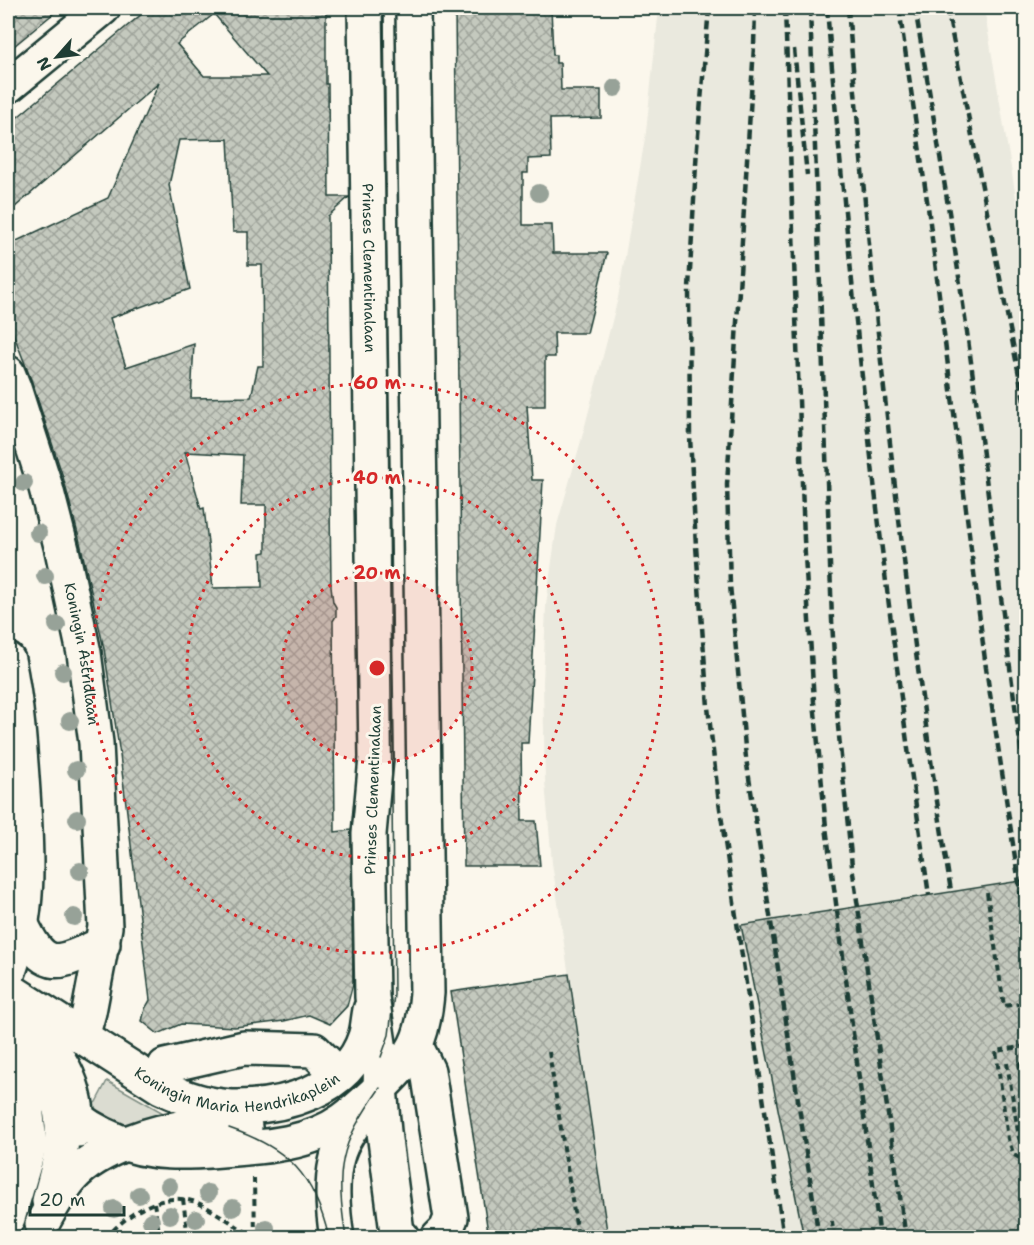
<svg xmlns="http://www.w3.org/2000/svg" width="1034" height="1245" viewBox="0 0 1034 1245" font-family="'Shantell Sans',sans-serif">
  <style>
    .built { fill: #eae9de }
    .grass { fill: #dbdcd1; stroke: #7d8c82; stroke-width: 1.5 }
    .building { fill: url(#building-cross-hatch); stroke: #1f3d34; stroke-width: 1.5; fill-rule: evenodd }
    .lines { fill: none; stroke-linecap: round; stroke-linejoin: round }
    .minor-casing { stroke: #1f3d34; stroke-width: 38 }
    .path { stroke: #1f3d34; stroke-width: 4; stroke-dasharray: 6 4.5; stroke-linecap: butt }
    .minor { stroke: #fbf7ec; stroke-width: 33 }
    .tram { stroke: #1f3d34; stroke-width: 1.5 }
    .rail { stroke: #1f3d34; stroke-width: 4.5; stroke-dasharray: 9 4.5; stroke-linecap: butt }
    .tree { fill: #97a298 }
    .ring { fill: none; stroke: #d62828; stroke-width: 3; stroke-dasharray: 3 6 }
    .labels { text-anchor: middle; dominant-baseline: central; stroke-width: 6; stroke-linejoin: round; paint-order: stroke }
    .street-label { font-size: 15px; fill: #1f3d34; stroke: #fbf7ec }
    .centre { fill: #d62828; stroke: #fbf7ec; stroke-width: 3 }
    .ring-label { font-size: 18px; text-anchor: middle; font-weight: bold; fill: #d62828; stroke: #fbf7ec; stroke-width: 6; stroke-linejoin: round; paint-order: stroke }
  </style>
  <defs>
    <pattern id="building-cross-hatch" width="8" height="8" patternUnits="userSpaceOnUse" patternTransform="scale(1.5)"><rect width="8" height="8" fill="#c4c9be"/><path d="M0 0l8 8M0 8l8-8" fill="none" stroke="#9fa49b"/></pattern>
  </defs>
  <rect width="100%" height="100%" fill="#fbf7ec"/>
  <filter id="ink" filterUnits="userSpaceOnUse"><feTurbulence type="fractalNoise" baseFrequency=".0167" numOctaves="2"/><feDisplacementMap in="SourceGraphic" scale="12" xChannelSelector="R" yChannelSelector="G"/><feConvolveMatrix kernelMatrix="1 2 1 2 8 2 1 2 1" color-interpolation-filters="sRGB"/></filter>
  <g filter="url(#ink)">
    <polygon class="built" points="659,8 984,8 1026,257 1026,1237 608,1238 552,863 545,782 543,683 546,605 557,525 581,441 618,298 646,132"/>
    <polygon class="grass" points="107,1081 172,1118 139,1134 88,1108 96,1102"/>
    <g class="building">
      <polygon points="8,8 60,8 8,51"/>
      <path d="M149 8H326V84H328L329 197H349L328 216 330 504 331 586 333 602 336 607V616L333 621 335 832 351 830 353 984 347 1006 330 1024 309 1015 284 1021 235 1027 181 1024 158 1034 142 1021 145 1009 150 1000 120 755 104 649 79 538 63 477 32 382 8 320V245L108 198 159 83 8 213V125ZM214 14 267 76H204L177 44ZM228 139 233 232H248V265H262L263 366H258L251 397 191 398 194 344 126 367 110 318 190 289 169 185 179 140ZM185 452 243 455 241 505H266V552L261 553 262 587 213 588 204 508 201 509Z"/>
      <polygon points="455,8 551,8 553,55 556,55 556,63 560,63 561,90 601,90 601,118 550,119 551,158 528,159 528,173 523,173 523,225 552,225 553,253 607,253 587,333 554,333 555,357 545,357 545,406 527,406 532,480 543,480 528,743 521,743 522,821 536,821 540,866 464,866"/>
      <polygon points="1026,880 1026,1238 804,1238 741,925"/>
      <polygon points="569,974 608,1238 492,1238 491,1232 488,1232 451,992"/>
    </g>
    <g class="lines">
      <defs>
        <g id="minor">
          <path id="s1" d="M365 8 376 758 369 834 372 997 381 1057 380 1088 384 1132 397 1232 403 1238"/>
          <polyline points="8,86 103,8"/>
          <path id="s2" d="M8 373 14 388 46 488 62 550 84 653 96 743 105 927 89 1012 82 1037"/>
          <path d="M8 660C17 703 20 748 23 792 27 856 31 914 8 974"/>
          <path d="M23 927C47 976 60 962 103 944"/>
          <path id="s3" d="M8 989 161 1087C184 1098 207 1106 232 1107 282 1108 348 1091 365 1037 368 1029 368 1019 370 1010"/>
          <path d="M9 1009C52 1045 78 1072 78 1130"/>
          <polyline points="416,1046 428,1071 451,1218 446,1230 438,1238"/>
          <path d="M8 1049C42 1087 68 1121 118 1141 151 1155 186 1153 221 1150 262 1147 308 1145 343 1120 357 1110 368 1099 381 1087 415 1054 423 1040 427 993L413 8"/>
          <polyline points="165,1066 244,1048 314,1050 339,1075"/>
          <path d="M49 1201C58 1170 68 1134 58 1102"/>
          <polyline points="8,1218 30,1144 23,1077 14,1061"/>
          <path d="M42 1224C51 1208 60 1191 72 1177 98 1148 157 1130 194 1126 211 1125 228 1128 245 1127"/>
          <path d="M337 1238C332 1207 329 1167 344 1140 350 1129 358 1118 365 1108"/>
        </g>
      </defs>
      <use href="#minor" class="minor-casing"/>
      <g class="path">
        <polyline points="987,893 1004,1006 1026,1003"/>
        <polyline points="1026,1046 996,1051 1008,1139 1014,1155 1026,1162"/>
        <polyline points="549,1052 578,1238"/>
        <polyline points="1019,1062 1026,1110"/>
        <polyline points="1007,1063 1019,1138 1026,1154"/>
        <polyline points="254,1178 255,1238"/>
        <polyline points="183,1199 188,1238"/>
        <polyline points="154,1203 160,1238"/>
        <polyline points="832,1221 834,1238"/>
        <path d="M106 1238C127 1213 165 1189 198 1203 217 1212 236 1226 255 1238"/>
      </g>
      <use href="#minor" class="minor"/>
      <g class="tram">
        <polyline points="381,1057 389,1035 394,995 384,8"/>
        <path d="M229 1128C290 1149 314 1175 329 1238"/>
        <path d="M346 1238C335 1167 339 1146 380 1088"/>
      </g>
      <g class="rail">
        <polyline points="709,8 697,147 689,288 690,437 696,546 708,707 718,795 784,1238"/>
        <polyline points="755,8 754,46 727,485 730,585 746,758 819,1238"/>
        <polyline points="785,8 804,539 814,702 826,827 880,1238"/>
        <polyline points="810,8 832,620 838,726 852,866 906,1238"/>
        <path d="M827 8C851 305 885 601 929 895"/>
        <path d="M848 8C872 303 904 599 951 891"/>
        <polyline points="899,8 928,207 986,668 1026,929"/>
        <path d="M915 8C933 113 951 219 966 325 987 478 1004 632 1026 784"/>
        <polyline points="947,8 1026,411"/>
        <polyline points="794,49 807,175"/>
      </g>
    </g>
    <g class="tree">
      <circle cx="615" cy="88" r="9"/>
      <circle cx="539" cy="193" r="9"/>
      <circle cx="24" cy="483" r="9"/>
      <circle cx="38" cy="533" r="9"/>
      <circle cx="45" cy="576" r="9"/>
      <circle cx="57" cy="625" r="9"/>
      <circle cx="63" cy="672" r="9"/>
      <circle cx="70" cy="721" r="9"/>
      <circle cx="76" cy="770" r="9"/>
      <circle cx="77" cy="819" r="9"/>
      <circle cx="80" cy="871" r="9"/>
      <circle cx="74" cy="917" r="9"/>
      <circle cx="169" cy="1186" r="9"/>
      <circle cx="208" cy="1193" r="9"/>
      <circle cx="139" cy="1195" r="9"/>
      <circle cx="233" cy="1208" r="9"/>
      <circle cx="114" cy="1209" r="9"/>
      <circle cx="170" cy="1215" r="9"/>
      <circle cx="196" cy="1219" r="9"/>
      <circle cx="151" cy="1221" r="9"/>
      <circle cx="266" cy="1228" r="9"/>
    </g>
  </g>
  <circle cx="377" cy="668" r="95" fill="#d62828" fill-opacity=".12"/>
  <g class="ring">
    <circle cx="377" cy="668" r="95"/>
    <circle cx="377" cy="668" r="190"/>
    <circle cx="377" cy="668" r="285"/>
  </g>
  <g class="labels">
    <g class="street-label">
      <text stroke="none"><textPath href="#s1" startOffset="260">Prinses Clementinalaan</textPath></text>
      <text stroke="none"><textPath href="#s2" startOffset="291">Koningin Astridlaan</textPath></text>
      <text transform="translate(373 790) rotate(-88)">Prinses Clementinalaan</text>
      <text stroke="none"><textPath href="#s3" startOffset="260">Koningin Maria Hendrikaplein</textPath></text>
    </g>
  </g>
  <circle cx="377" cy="668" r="9" class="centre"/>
  <g class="ring-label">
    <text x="377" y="389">60 m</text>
    <text x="377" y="484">40 m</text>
    <text x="377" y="579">20 m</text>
  </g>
  <rect width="1034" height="1245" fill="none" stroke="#fbf7ec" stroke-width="30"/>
  <rect x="15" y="15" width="1004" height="1215" fill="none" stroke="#1f3d34" stroke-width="2" filter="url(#ink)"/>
  <g transform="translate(57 57) rotate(242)" stroke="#fbf7ec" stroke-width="4.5" paint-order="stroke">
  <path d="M0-4.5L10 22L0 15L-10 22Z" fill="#1f3d34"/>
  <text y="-9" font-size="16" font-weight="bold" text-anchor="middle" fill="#1f3d34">N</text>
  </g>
  <path d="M30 1206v9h94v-9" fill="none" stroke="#1f3d34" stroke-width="3"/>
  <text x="39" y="1206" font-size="18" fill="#1f3d34" stroke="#fbf7ec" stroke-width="4.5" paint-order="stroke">20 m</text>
</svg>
